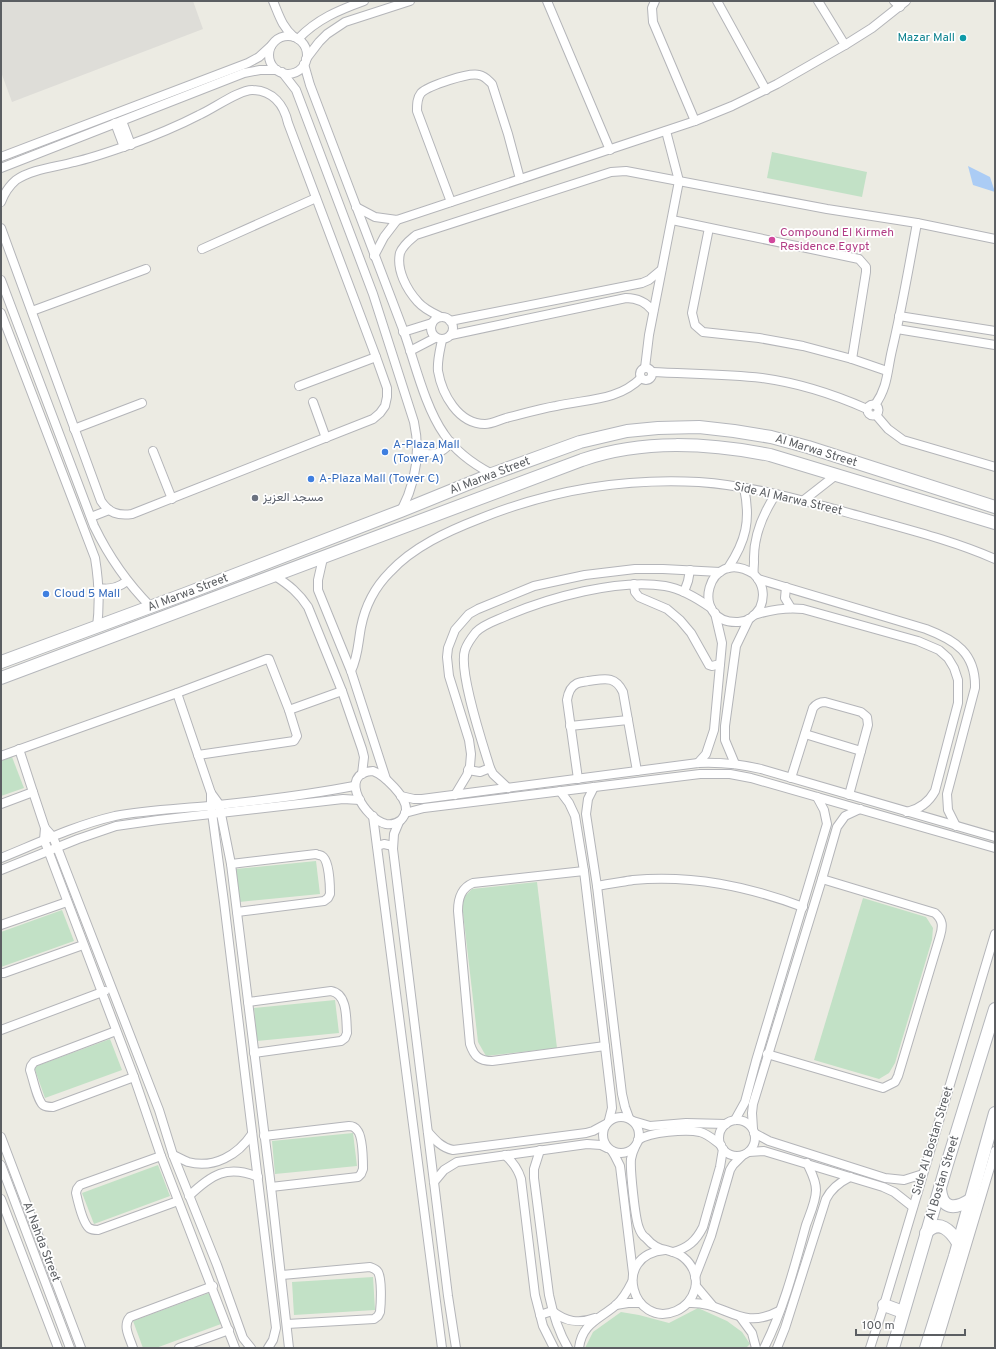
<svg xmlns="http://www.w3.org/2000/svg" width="996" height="1349" viewBox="0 0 996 1349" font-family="Overpass,Vazirmatn,sans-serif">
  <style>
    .industrial { fill: #deddd8 }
    .green { fill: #c2e1c6 }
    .water { fill: #abccf5 }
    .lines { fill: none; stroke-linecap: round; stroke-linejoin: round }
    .street-casing { stroke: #b4b5b9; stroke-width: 10 }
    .secondary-casing { stroke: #b5b7bc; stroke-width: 14 }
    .street { stroke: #fff; stroke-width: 8 }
    .secondary { stroke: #fff; stroke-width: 12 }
    .culture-dot { fill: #0f9aa8; stroke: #fff; stroke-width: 1.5 }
    .hotel-dot { fill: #d1479c; stroke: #fff; stroke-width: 1.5 }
    .shop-dot { fill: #3f7fe0; stroke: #fff; stroke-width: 1.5 }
    .worship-dot { fill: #6b7280; stroke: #fff; stroke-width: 1.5 }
    .labels { text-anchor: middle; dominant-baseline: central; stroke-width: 3.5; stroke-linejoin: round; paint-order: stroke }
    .culture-label { font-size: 12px; fill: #0d838f; stroke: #fff; text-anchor: end }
    .hotel-label { font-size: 12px; fill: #b23c85; stroke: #fff; text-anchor: start }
    .shop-label { font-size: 12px; fill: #366cbe; stroke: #fff; text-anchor: start }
    .street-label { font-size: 12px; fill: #5b5e62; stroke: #fff }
    .worship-label { font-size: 12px; fill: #5b616d; stroke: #fff; text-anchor: start }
  </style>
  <rect width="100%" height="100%" fill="#ecebe3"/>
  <polygon class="industrial" points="1,1 193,1 203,29 12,102 1,72"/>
  <g class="green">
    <polygon points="772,152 867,172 862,197 767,178"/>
    <polygon points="12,757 24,788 1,796 1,761"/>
    <polygon points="316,861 320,894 239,902 236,869"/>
    <polygon points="537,882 557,1048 486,1056 478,1042 462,904 465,896 472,889"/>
    <polygon points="863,898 926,917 933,928 932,940 895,1063 889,1073 879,1079 814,1060"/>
    <polygon points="62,910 74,941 1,967 1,932"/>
    <polygon points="335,1000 339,1033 257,1041 254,1008"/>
    <polygon points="110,1039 122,1070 45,1098 34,1067"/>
    <polygon points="353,1133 357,1166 275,1174 272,1141"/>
    <polygon points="158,1165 170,1196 94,1224 82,1193"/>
    <polygon points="373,1277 375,1310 294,1315 292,1282"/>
    <polygon points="209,1293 221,1324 156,1348 143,1348 133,1321"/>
    <polygon points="698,1308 727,1321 742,1332 750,1344 746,1348 585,1348 593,1332 621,1312 639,1315 669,1323"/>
  </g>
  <polygon class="water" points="968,166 990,177 995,192 973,185"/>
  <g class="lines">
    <defs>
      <g id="street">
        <path d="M273 1C279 15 282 27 294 37"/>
        <polyline points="547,1 610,150"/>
        <polyline points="655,1 652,8 653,22 695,121"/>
        <polyline points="717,1 766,90"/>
        <polyline points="818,1 845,45"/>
        <polyline points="894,1 900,7"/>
        <circle cx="288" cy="55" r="19"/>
        <path d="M298 39C317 19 339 10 364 1"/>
        <polyline points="306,59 319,42 327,34 345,22 410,1"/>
        <path d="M304 64 310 85C341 168 373 250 404 332 415 363 425 407 444 434 456 452 473 464 492 474"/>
        <path d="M282 72 296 90 373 294 414 422C421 454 416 482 401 511"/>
        <polyline points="122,121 131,145"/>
        <polyline points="115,123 124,147"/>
        <polyline points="1,157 248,63 259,57 271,46"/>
        <polyline points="1,168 244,73 260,70 277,70"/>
        <path d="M1 202C4 194 9 186 16 180 32 169 56 167 74 162 92 158 109 152 126 146 151 137 176 127 199 115 213 109 240 89 253 90 273 91 284 105 288 123L376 357 387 388V397L385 406 380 413 373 419 132 514C118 516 109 513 101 501L1 228"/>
        <path d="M451 202 417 111C417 104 417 98 421 93 428 86 469 72 479 75 485 76 488 80 492 84L508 134 520 179"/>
        <polyline points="356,207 375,217 397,220 695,121 732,106 777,84 845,45 872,28 906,1"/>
        <polyline points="672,220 859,259 866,267 866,272 852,359"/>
        <polyline points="709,228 692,313 695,325 703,332 759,338 803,346 852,359 887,371"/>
        <polyline points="202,249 316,198"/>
        <polyline points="374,256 384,237 397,220"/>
        <path d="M1 280 94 526C109 557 127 583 151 607"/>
        <polyline points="32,311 146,269"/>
        <path d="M1 313 95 558C99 582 100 603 97 627"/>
        <polyline points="899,316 995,331"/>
        <circle cx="442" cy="328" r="11"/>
        <path d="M441 317C433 313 424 309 418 302 407 290 396 270 400 253 403 245 410 240 416 235L611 172 626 171 827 209 917 223 995 239"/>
        <polyline points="450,321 642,283 649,280 661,270"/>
        <polyline points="897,329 995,345"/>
        <polyline points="403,332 432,323"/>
        <path d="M451 335 626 298C638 298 646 302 653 311"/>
        <path d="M442 340C440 350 437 361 438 371 442 394 458 424 485 424 491 424 499 420 506 418 522 414 539 409 556 406 587 399 618 401 641 378"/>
        <polyline points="410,351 435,338"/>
        <circle cx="646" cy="374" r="6"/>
        <polyline points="645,368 649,335 679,181 666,131"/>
        <path d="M652 372C689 374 726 374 762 378 799 383 833 394 867 409"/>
        <polyline points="299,386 376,357"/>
        <polyline points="313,402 326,438"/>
        <circle cx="873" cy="410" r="5.5"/>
        <path d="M875 405C888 387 887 371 892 350 902 308 909 266 917 223"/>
        <polyline points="876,415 888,429 903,440 995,467"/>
        <polyline points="74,429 142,403"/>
        <polyline points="153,451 172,499"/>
        <path d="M418 452C432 457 442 454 451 442"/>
        <polyline points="804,500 836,475"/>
        <polyline points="91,517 109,510"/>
        <polyline points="323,558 318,580 318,590 351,671 386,779"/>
        <path d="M728 568C746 541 751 520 744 488"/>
        <path d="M754 574C707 544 688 624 738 622 747 622 755 616 760 608 764 599 764 588 758 579 757 577 755 576 754 574 753 571 754 566 754 562 753 537 762 515 776 494"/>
        <path d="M275 576C289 585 299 593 308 607L342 691 362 749 364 757 362 774"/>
        <path d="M758 579 926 629C955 640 976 653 975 688L947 794 948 810 956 826"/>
        <polyline points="634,584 635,592 639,597 667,609 680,620 691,633 709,665 712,666 720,664"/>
        <polyline points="786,587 785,598 791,608"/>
        <path d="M99 588C110 590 118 588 127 581"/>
        <polyline points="684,592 688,581 690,570"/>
        <path d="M754 615C770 610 786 607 803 609L918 641 939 650 948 658 954 668 958 680V703L935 791C929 802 920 809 907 812"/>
        <path d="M351 671C358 657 358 643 361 627 365 607 375 587 390 572 413 547 448 531 479 519 548 491 624 478 699 482 756 486 812 503 867 518 910 530 954 541 995 559"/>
        <polyline points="177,693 211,793 219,804 231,864 271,1187 289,1348"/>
        <polyline points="289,710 342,691"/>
        <polyline points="570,726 628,720"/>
        <polyline points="805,734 861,751"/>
        <polyline points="19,749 33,792 45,828 53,837 57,847 159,1110 173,1155 217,1265 243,1338 251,1348"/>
        <polyline points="1,756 177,693 267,659 269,659 289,710 297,736 294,741 198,755"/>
        <polyline points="698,763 706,754 714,730 722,643 715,613"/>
        <polyline points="735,764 725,740 725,726 736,646 749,619"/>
        <polyline points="468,770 480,772 490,768"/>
        <path d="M373 771C384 775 407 797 406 810 406 813 403 818 401 820 396 824 392 825 386 824 366 820 336 773 373 771Z"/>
        <path d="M791 778 813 708C816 704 820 702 825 702L861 712 867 717 868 725 849 795"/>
        <path d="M578 779 567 700C568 694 570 687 576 684 579 682 584 682 588 681 604 679 615 675 623 692L637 771"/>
        <polyline points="594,787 588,799 586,814 597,886 622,1094 625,1107 629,1118"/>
        <path d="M508 788 493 774 490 768C483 745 458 671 465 650 467 644 472 637 476 632 484 624 495 621 506 616 548 598 619 578 665 586 682 589 697 598 711 608"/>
        <polyline points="560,791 569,803 575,816 584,871 611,1097 612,1108 609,1120"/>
        <polyline points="211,793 211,805 224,902 276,1328 273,1340 268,1348"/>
        <polyline points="455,795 467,775 470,766 471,754 469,740 449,676 447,657 448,648 455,630 469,614 478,609 534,586 585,575 635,569 663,569 720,572"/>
        <path d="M401 796 414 799H422L698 763C720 762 740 764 761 769L995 837"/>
        <polyline points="1,804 33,792"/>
        <polyline points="405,813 424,808 700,774 730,774 751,778 995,848"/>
        <polyline points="373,816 442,1348"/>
        <polyline points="399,822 394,834 393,849 448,1296 456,1348"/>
        <polyline points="45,828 44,840 48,850 134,1077 161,1156 235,1348"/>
        <polyline points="377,846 384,844 393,846"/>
        <path d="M1 858C38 843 76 825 115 816 146 810 178 809 209 806 258 801 307 795 354 786"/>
        <path d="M231 864 316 854C317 855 321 855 322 856 329 860 330 885 330 894L328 898 324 901 237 912"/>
        <polyline points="1,870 78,839 116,826 158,820 343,799 360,800"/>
        <path d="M584 871 473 883C461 888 458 898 458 911L470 1044C474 1056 479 1061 492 1061L605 1046"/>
        <path d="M597 886C608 884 621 882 633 880 693 875 747 886 803 907"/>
        <polyline points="1,925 67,902"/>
        <polyline points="1,973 4,973 83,945"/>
        <path d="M248 1002 331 991C348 994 346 1019 347 1033L345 1038 341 1041 254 1053"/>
        <polyline points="1,1030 105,991"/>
        <path d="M116 1031 34 1062 31 1066 30 1070C33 1078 37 1100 43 1105 46 1107 49 1107 53 1107L134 1077"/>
        <path d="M767 1054 883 1088 895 1082 898 1076 940 936C943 926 943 920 935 913L822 879"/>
        <circle cx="621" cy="1135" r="18"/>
        <polyline points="735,1120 745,1102 756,1061 827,824 824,810 817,797"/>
        <circle cx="737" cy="1138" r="18"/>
        <polyline points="633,1121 650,1126 686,1123 726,1124"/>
        <polyline points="753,1129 752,1113 753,1104 822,879 837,827 845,816 860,809"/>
        <path d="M428 1132C435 1140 442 1148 453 1150L586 1133 593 1131 606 1124"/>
        <polyline points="754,1133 769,1141 885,1178 904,1180 923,1174"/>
        <path d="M264 1136 349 1126C352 1126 355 1127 357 1130 363 1136 363 1161 363 1169L361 1174 358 1177 271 1187"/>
        <polyline points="1,1137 81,1348"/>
        <path d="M638 1140C650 1132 686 1129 700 1132 708 1134 714 1140 721 1145"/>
        <path d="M635 1147C633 1151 632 1154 631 1159 630 1169 635 1219 639 1228 640 1231 643 1236 646 1238 651 1244 659 1249 666 1250 673 1252 678 1253 683 1257 693 1265 698 1277 695 1289 692 1300 685 1307 676 1311 633 1329 610 1255 665 1250"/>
        <path d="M540 1150 534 1169V1178L549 1295C553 1314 558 1331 568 1348"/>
        <polyline points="612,1151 615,1156 620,1166 633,1273"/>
        <polyline points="749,1152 764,1151 883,1187 894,1192 913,1207"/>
        <path d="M173 1155C178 1157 183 1160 188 1162 214 1169 238 1155 252 1134"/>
        <path d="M505 1155C513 1162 518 1169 521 1179L535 1295 543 1326 554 1348"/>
        <path d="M161 1156 80 1185 77 1189 76 1193C78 1202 83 1223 89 1228 92 1230 95 1230 98 1230L178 1201"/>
        <polyline points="1,1165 70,1348"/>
        <polyline points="434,1182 444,1170 457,1162 587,1144 601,1145 607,1148"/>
        <path d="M189 1196C211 1175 227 1164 258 1177"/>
        <polyline points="1,1199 58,1348"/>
        <path d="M673 1252C688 1248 696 1241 703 1227L720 1167 723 1149"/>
        <path d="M282 1275 370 1267C373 1268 376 1269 378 1272 382 1279 381 1303 380 1312L378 1316 374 1319 287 1324"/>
        <polyline points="695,1277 711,1236 730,1170 733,1165 742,1156"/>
        <polyline points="696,1286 712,1305"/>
        <path d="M688 1303C726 1301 740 1332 779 1311"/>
        <polyline points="616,1305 628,1303 640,1303"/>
        <path d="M540 1315 552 1311C566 1322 579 1324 595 1318"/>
        <polyline points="741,1318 752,1333 756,1348"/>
        <path d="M133 1348C130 1338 122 1326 130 1317L213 1286"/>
        <polyline points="179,1348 229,1330"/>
        <path d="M579 1348C582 1323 600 1319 616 1305 623 1299 628 1290 632 1282"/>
        <path d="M764 1348C783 1311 795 1265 806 1225 810 1214 816 1201 816 1190 816 1180 811 1172 807 1163"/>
        <path d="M777 1348 785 1328 826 1199C831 1189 840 1182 850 1177"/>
        <polyline points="870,1348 884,1305 995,934"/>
        <polyline points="936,1348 995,1151"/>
      </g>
      <g id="secondary">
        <polyline points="1,662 185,594 401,511 492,474 580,442 627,431 658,428 699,427 734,431 771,437 808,447 995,507"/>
        <path d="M1 678 582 460C643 439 708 443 770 455L995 523"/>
        <path d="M940 1189C942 1209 954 1210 970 1200"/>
        <path d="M926 1233C939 1218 951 1231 958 1243"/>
        <polyline points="884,1305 903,1312"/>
        <polyline points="893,1348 947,1164 995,1009"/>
        <polyline points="926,1348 955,1256 995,1113"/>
      </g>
    </defs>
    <use href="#street" class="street-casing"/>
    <use href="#secondary" class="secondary-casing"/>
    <use href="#street" class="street"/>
    <use href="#secondary" class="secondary"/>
  </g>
  <circle class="culture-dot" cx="963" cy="38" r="4"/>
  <circle class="hotel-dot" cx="772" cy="240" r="4"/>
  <g class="shop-dot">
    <circle cx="385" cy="452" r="4"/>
    <circle cx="311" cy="479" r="4"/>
    <circle cx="46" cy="594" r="4"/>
  </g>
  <circle class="worship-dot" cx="255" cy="498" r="4"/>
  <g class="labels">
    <g class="culture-label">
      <text x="955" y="38">Mazar Mall</text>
    </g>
    <g class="hotel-label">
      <text x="780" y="233">Compound El Kirmeh<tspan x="780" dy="14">Residence Egypt</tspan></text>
    </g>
    <g class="shop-label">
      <text x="393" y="445">A-Plaza Mall<tspan x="393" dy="14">(Tower A)</tspan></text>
      <text x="319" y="479">A-Plaza Mall (Tower C)</text>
      <text x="54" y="594">Cloud 5 Mall</text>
    </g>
    <g class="street-label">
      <text transform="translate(816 451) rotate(17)">Al Marwa Street</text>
      <text transform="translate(490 476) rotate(-21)">Al Marwa Street</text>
      <text transform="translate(788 499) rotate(13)">Side Al Marwa Street</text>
      <text transform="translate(188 593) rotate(-21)">Al Marwa Street</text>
      <text transform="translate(933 1141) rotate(-73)">Side Al Bostan Street</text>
      <text transform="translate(943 1178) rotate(-73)">Al Bostan Street</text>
      <text transform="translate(41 1242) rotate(69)">Al Nahda Street</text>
    </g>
    <g class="worship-label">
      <text x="263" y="498">مسجد العزيز</text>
    </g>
  </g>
  <rect width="996" height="1349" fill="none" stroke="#5b5e62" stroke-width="4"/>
  <path d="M856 1329v6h109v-6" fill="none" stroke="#5b5e62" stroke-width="2"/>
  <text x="862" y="1329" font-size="12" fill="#5b5e62" stroke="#ffffff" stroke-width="3" paint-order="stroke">100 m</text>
</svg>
